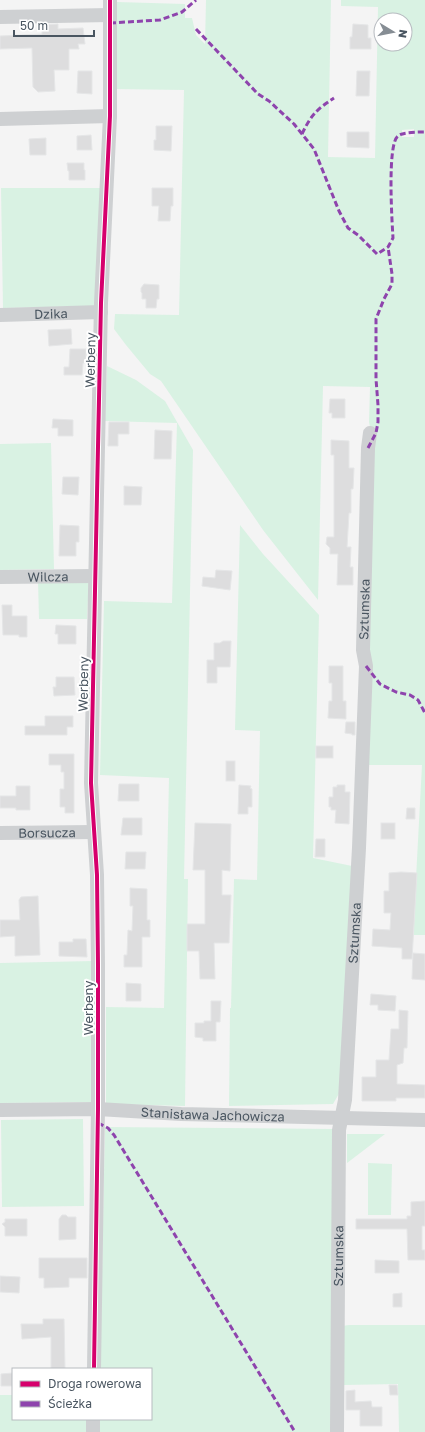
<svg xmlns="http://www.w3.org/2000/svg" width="425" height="1432" viewBox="0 0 425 1432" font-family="'Golos Text',sans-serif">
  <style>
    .green { fill: #d9f2e3; fill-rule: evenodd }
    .building { fill: #ddddde; stroke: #e5e6e7 }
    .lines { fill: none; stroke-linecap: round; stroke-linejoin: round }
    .minor { stroke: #ced0d2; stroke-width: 14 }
    .quiet { stroke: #8e44ad; stroke-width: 3; stroke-dasharray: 6 3; stroke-linecap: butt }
    .cycleway-casing { stroke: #fff; stroke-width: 6 }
    .cycleway { stroke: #d6006c; stroke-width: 4 }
    .labels { text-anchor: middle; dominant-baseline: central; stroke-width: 4; stroke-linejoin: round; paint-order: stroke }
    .street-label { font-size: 13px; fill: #4a5661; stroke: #fff }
  </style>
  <rect width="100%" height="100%" fill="#f4f4f4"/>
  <g class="green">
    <path d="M206 0H331L328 157 375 158 378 7 341 6V0H425V935H413L422 765H368L367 647 373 442 369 422 370 387 323 386 318 600 263 530 161 381 150 374 126 345 114 329 115 314 179 315 184 90 115 89 117 2 185 4V18H192L196 35 205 44ZM381 20H405V44H381ZM414 129V137H402V130Z"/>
    <polygon points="1,188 101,188 97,306 3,308"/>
    <polygon points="107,366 136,380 165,401 193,450 184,879 188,879 185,1106 106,1104 106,1007 164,1008 169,778 100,775 104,601 172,603 177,423 105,421"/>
    <polygon points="51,443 54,569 0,570 0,444"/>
    <polygon points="240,525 263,554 319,615 313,858 352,866 341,1090 333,1104 229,1106 230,1008 231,1008 234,879 257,880 260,731 235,730"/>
    <polygon points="89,579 87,619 39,619 38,581"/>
    <polygon points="93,961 95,1102 0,1103 0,963"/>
    <polygon points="83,1119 84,1206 2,1207 1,1120"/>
    <polygon points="105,1127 333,1129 332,1432 98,1432 98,1419 151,1419 151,1369 100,1369"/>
    <polygon points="347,1134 385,1134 347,1163"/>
    <polygon points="368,1163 392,1164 391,1215 368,1215"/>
    <polygon points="349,1325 425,1325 425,1432 399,1432 398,1384 344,1385 342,1326"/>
    <polygon points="0,1395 13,1395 13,1419 88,1419 88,1432 0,1432"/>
  </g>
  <g class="building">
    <polygon points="58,24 58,29 83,28 85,44 78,44 79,49 69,49 69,70 54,70 55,91 38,92 33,87 32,48 0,49 0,36 42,34 42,25"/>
    <polygon points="353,24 368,25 368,38 371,38 371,49 350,49 350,37 352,37"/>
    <polygon points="78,71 92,71 92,94 77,93"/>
    <polygon points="357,71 370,71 369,96 356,96"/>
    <polygon points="156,126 172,126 171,151 154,150 154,140 156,140"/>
    <polygon points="347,132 369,132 369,148 347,147"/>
    <polygon points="91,135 92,150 77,150 77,136"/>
    <polygon points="46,138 46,155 30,155 29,139"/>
    <polygon points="67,163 84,163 84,170 85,170 85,180 69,180 69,171 68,171"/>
    <polygon points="152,188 173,188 173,206 171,206 170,221 158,221 159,206 152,206"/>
    <polygon points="144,284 159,285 159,299 157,299 156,308 146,308 146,299 142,299 142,293 141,292 141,288"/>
    <polygon points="71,329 72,344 49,346 48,330"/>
    <polygon points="70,349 86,349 86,363 83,363 82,375 64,375 64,367 69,367"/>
    <polygon points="330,399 345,399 345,418 332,418 332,413 329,413"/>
    <polygon points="53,419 73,420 73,436 58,436 58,428 52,428"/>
    <polygon points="109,422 129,422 129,434 118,434 118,446 108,446"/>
    <polygon points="155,430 172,431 171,459 154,459"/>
    <polygon points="331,440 349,441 349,468 354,468 353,489 351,489 351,513 349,513 347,547 351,547 350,567 353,567 353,585 337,585 338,554 330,554 330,548 326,544 327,537 334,537 334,455 331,455"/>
    <polygon points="63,477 79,477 78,495 62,494"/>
    <polygon points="124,486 142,487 141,505 124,505"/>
    <polygon points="60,525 79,526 79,542 76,542 76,556 59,556"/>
    <polygon points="216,570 232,571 230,590 202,586 203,577 215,578"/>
    <polygon points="2,605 12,605 12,616 27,616 27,637 19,637 19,635 3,635"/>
    <polygon points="56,625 76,626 76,644 58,644 58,634 55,634"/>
    <polygon points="223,641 231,641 230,667 217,667 217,683 207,683 207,660 214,660 214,643 220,643"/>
    <polygon points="329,666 343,666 343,701 346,701 346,719 328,718 329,701 332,701 332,683 329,683"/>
    <polygon points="56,677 74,677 75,695 54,696 53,687 56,687"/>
    <polygon points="45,716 73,716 73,727 67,727 67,735 25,735 25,726 45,726"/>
    <polygon points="346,722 355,722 355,735 352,735 352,734 345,733"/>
    <rect x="316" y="746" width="17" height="12"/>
    <polygon points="49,754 74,754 74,813 65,813 65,807 60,807 60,789 64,789 64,772 61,772 61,765 49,765"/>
    <rect x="226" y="761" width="9" height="20"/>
    <polygon points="119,784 139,784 139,801 118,801"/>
    <polygon points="239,785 251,786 250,788 252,789 252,807 248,807 248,814 238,814"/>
    <polygon points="337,785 345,785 345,792 350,792 349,824 335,823 336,810 331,810 331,807 329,807 329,797 333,797 333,787 337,787"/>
    <polygon points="16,786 30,786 30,810 16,810 16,808 0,808 0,796 16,796"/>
    <polygon points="407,808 415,808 415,819 406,819"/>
    <polygon points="123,818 142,818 142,835 121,835"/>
    <polygon points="195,823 231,824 230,871 222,870 222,895 231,895 229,943 214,943 215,979 200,979 199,951 187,951 187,924 205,924 205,870 193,870"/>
    <rect x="381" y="823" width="14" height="16"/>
    <polygon points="316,839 325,839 325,857 315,857"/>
    <polygon points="126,852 146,852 145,869 125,869"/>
    <polygon points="401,872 417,873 412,959 402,959 402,948 372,946 373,929 390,930 391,913 384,913 384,891 389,891 389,873"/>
    <polygon points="130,888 147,889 147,920 150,920 150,937 142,937 142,967 124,967 124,955 127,955 128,930 132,931 133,906 130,906"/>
    <polygon points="38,896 40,955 15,956 15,936 0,937 0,920 20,920 19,900 21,897"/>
    <polygon points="73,939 86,939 87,957 59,956 59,942 73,942"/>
    <polygon points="413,953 425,954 425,980 412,979"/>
    <polygon points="126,983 141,984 141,1001 126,1001"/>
    <polygon points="371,994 396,996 395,1011 378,1010 378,1005 370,1005"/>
    <polygon points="211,1001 221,1001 220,1022 216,1022 216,1041 203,1041 203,1038 195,1037 195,1023 204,1023 204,1021 211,1021"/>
    <polygon points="399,1010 408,1011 407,1048 404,1048 403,1063 397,1065 397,1084 425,1085 425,1098 396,1098 396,1101 362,1101 362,1077 376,1077 376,1060 389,1060 391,1029 399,1029"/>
    <polygon points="425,1201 425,1226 422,1226 422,1250 425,1250 425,1260 408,1260 407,1229 356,1229 356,1219 407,1219 407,1216 411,1216 411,1202"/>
    <polygon points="62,1215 66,1215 68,1217 76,1217 76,1239 59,1240 59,1219"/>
    <polygon points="5,1219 27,1219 27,1236 5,1236 5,1227 2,1224 5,1222"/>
    <polygon points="39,1258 87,1258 87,1278 69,1278 69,1287 44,1288 44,1278 39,1278"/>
    <polygon points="375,1260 399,1261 399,1273 375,1273"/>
    <polygon points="0,1276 20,1277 19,1293 0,1292"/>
    <polygon points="402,1293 402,1307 393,1307 393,1294"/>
    <polygon points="43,1319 64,1319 65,1369 51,1369 51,1337 22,1339 21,1324 43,1324"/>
    <polygon points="13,1373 13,1386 1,1386 1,1374"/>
    <polygon points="389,1385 397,1385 398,1395 390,1395"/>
    <polygon points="355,1390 355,1402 371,1401 372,1407 382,1407 382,1426 360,1426 360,1410 346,1410 346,1391"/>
  </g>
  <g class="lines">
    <g class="minor">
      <polyline points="0,17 110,15"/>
      <polyline points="0,119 110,116"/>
      <path id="s1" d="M0 315 101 312"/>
      <path id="s2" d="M0 577 95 576"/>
      <path id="s3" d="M0 833 94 832"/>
      <path id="s4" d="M0 1110 98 1109 181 1114 425 1120"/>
      <polyline points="94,1369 98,1109 98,965 97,875 91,783 101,303 110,116 110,0"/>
      <polyline points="93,1432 93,1419"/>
      <path id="s5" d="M337 1432 339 1130 345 1100 359 848 366 666 363 650 368 448 370 433"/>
    </g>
    <g class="quiet">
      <polyline points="110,23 160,20 182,12 196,0"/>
      <path d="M196 29 258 94 269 101 294 124 314 149 339 211 348 228 358 235 377 254 388 247 393 238C392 221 387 144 398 136 402 132 419 132 425 132"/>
      <path d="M302 134C311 115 317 109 334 98"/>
      <polyline points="368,448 376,433 378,422 378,405 376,379 376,319 384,299 392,284 392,274 388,247"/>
      <polyline points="366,666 380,684 396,692 410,695 418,700 425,713"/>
      <polyline points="98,1123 108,1128 114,1135 295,1432"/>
    </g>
    <defs>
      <polyline id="cycleway" points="94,1369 98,1109 98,965 97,875 91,783 101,303 110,116 110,0"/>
    </defs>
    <use href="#cycleway" class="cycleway-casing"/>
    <use href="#cycleway" class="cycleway"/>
  </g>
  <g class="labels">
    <g class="street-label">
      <text stroke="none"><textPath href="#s1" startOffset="51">Dzika</textPath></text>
      <text transform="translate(90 360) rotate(-89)">Werbeny</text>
      <text stroke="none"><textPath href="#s2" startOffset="48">Wilcza</textPath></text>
      <text stroke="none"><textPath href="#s5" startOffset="824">Sztumska</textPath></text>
      <text transform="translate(83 684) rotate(-89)">Werbeny</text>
      <text stroke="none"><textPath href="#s3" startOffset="47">Borsucza</textPath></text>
      <text stroke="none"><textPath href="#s5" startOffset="500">Sztumska</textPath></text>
      <text transform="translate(88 1008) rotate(-90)">Werbeny</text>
      <text stroke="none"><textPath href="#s4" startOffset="213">Stanisława Jachowicza</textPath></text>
      <text stroke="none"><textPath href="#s5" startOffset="176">Sztumska</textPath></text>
    </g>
  </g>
  <rect x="12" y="1368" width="140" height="52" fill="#ffffff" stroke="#b7bbc0"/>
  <rect x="20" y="1381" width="20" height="6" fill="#d6006c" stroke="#b7bbc0"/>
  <text x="48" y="1388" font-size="12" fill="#4a5661">Droga rowerowa</text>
  <rect x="20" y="1401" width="20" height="6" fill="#8e44ad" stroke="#b7bbc0"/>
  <text x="48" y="1408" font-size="12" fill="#4a5661">Ścieżka</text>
  <g transform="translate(393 32) rotate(100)"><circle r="19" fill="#ffffff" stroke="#b7bbc0"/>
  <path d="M0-3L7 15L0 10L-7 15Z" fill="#868d94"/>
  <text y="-6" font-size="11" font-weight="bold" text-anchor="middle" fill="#4a5661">N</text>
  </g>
  <path d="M14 30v6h80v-6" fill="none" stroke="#4a5661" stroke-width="2"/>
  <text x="20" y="30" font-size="12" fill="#4a5661" stroke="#ffffff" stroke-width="3" paint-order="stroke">50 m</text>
</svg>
